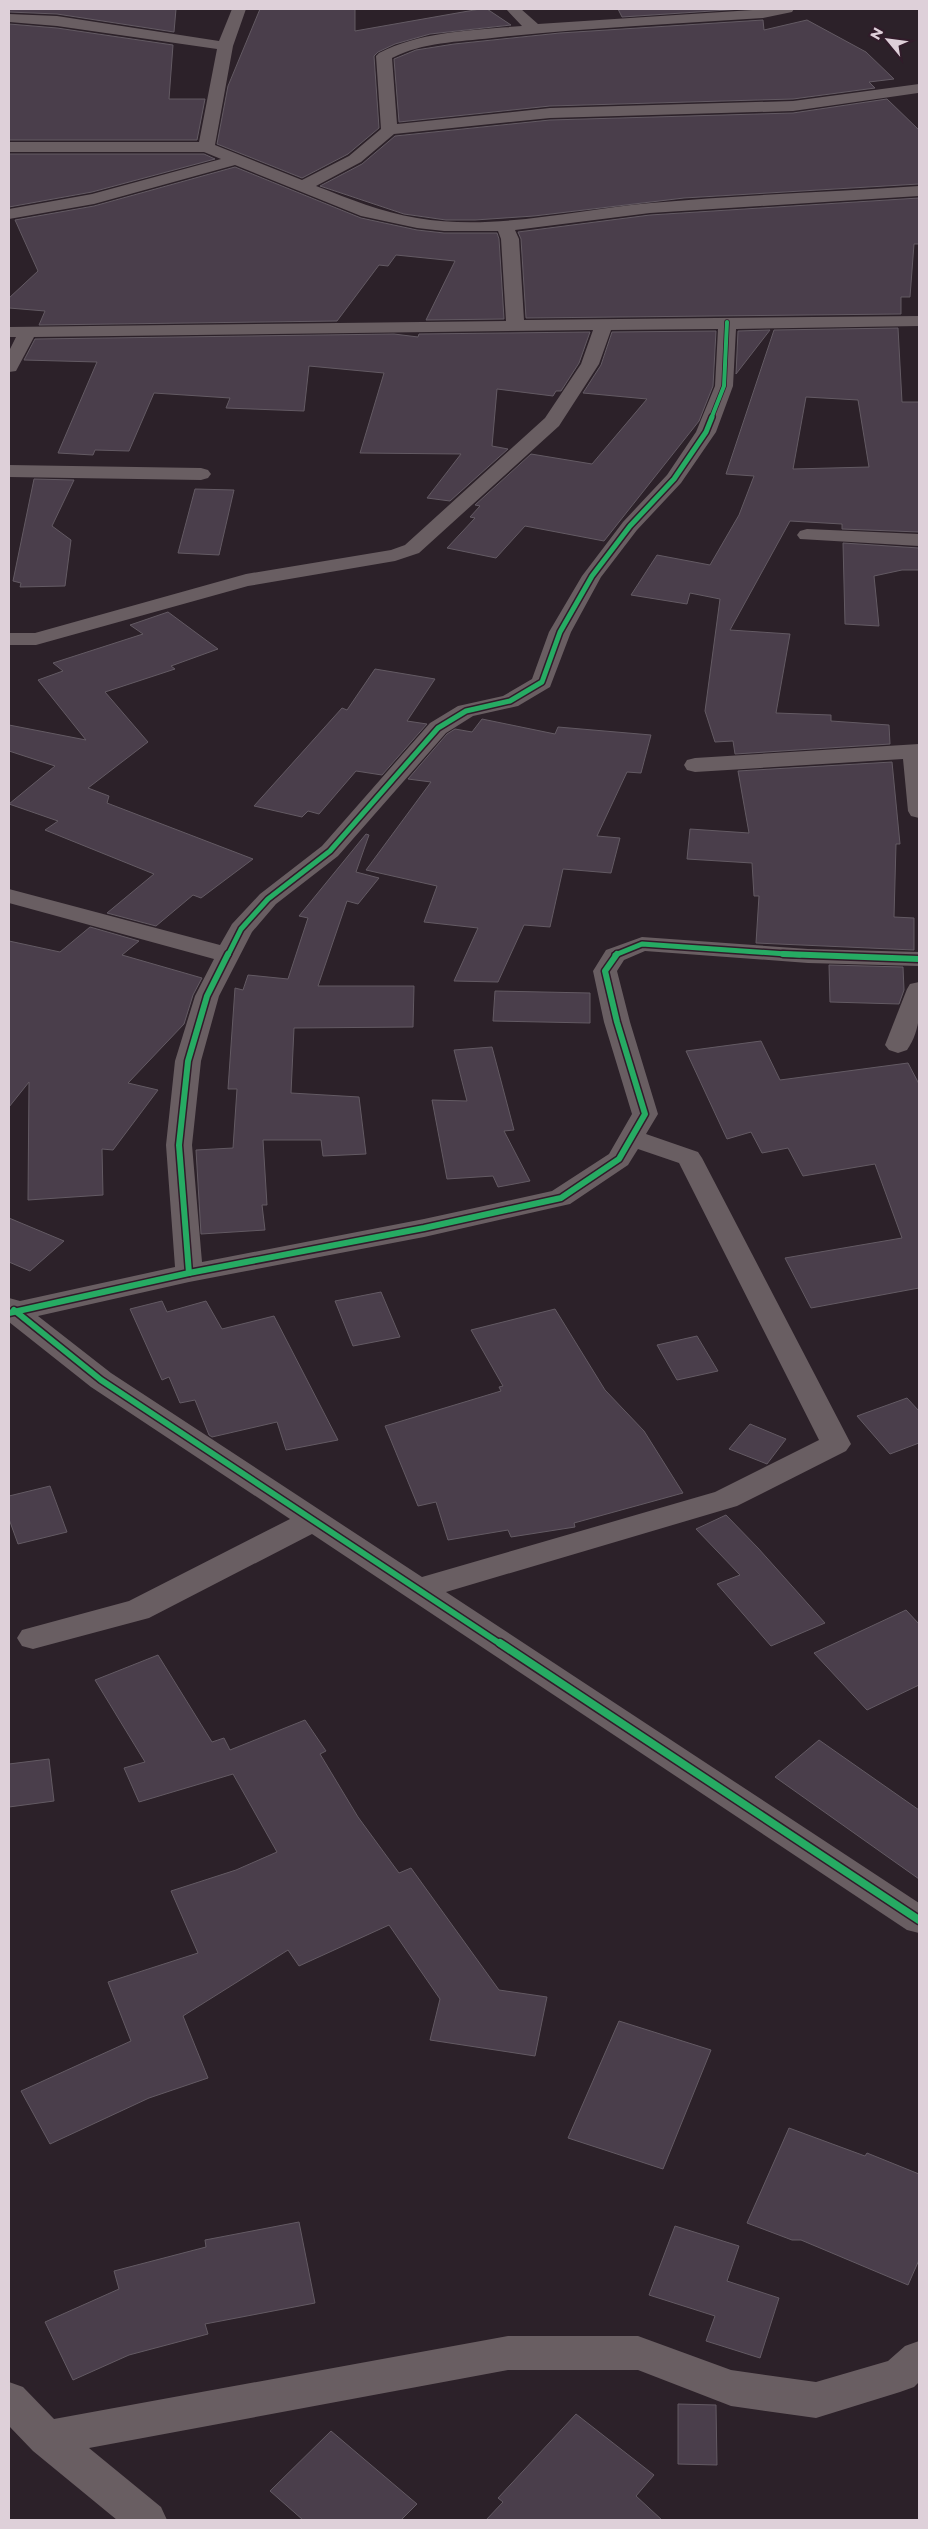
<svg xmlns="http://www.w3.org/2000/svg" width="928" height="2529" viewBox="0 0 928 2529" font-family="Montserrat,sans-serif">
  <style>
    .building { fill: #4a3e4b; stroke: #635a63; fill-rule: evenodd }
    .lines { fill: none; stroke-linecap: round; stroke-linejoin: round }
    .minor { fill: #695e62; fill-rule: evenodd }
    .cycleway-far3-casing { stroke: #311c2a; stroke-width: 5.5 }
    .cycleway-far2-casing { stroke: #311c2a; stroke-width: 8 }
    .cycleway-far1-casing { stroke: #311c2a; stroke-width: 9 }
    .cycleway-casing { stroke: #311c2a; stroke-width: 11 }
    .cycleway-far3 { stroke: #26ab63; stroke-width: 4 }
    .cycleway-far2 { stroke: #26ab63; stroke-width: 5 }
    .cycleway-far1 { stroke: #26ab63; stroke-width: 6 }
    .cycleway { stroke: #26ab63; stroke-width: 8 }
  </style>
  <rect width="100%" height="100%" fill="#2c2129"/>
  <g class="building">
    <polygon points="9,9 176,9 174,32 57,14 9,12"/>
    <polygon points="260,9 355,9 355,31 480,9 487,9 511,25 430,34 395,44 378,52 374,56 379,128 348,154 302,178 217,144 228,86"/>
    <polygon points="618,9 742,9 622,17"/>
    <polygon points="763,20 764,30 807,20 866,52 894,79 869,82 875,88 793,99 550,106 399,122 394,59 416,50 454,44 560,33"/>
    <polygon points="9,24 57,28 173,45 169,99 205,99 197,140 9,140"/>
    <polygon points="887,99 919,130 919,184 684,198 534,216 475,220 446,220 404,214 320,186 362,164 395,136 550,120 793,113"/>
    <polygon points="9,154 204,154 215,159 92,192 9,207"/>
    <polygon points="235,167 361,218 417,230 444,233 497,233 499,239 504,319 426,320 455,261 396,255 388,266 379,265 337,321 39,325 45,311 9,308 9,298 38,271 15,220 94,206"/>
    <polygon points="919,198 919,244 914,244 910,297 901,297 901,314 526,318 521,239 518,232 650,215"/>
    <path d="M898 328 902 402H919V532L842 529V524L790 521 730 630 790 634 776 713 831 715V721L889 725 890 744 735 754 733 741 715 742 705 711 720 599 690 593 687 604 631 595 657 555 710 565 739 515 754 476 726 474 774 330ZM806 397 858 400 869 467 793 469Z"/>
    <polygon points="770,330 736,374 738,331"/>
    <polygon points="716,331 713,386 699,421 604,541 525,526 496,558 447,548 475,518 470,517 480,506 475,505 531,454 592,464 647,399 583,393 601,365 612,332"/>
    <polygon points="590,332 579,363 561,391 556,391 553,396 497,389 492,446 508,449 450,501 427,498 461,454 360,453 384,373 309,366 304,411 226,408 230,398 154,393 129,451 95,450 93,455 58,453 97,362 24,360 35,339 394,334 418,337 419,334"/>
    <polygon points="34,479 74,480 52,526 71,540 65,586 20,587 21,583 13,581"/>
    <polygon points="195,489 234,490 219,555 178,553"/>
    <polygon points="843,543 919,548 919,570 902,570 874,576 879,626 845,624"/>
    <polygon points="168,612 218,649 171,666 175,669 105,692 148,742 88,788 109,796 107,803 253,859 201,898 193,895 156,926 107,913 154,874 45,830 58,821 9,804 55,766 9,751 9,725 86,740 38,680 63,671 53,663 143,634 130,625"/>
    <polygon points="375,669 435,679 407,721 427,724 382,775 356,771 319,814 308,811 302,817 254,806 342,708 347,710"/>
    <polygon points="482,719 555,734 558,727 651,735 641,773 627,772 597,836 620,838 611,873 563,869 550,927 524,925 498,982 454,981 478,928 424,922 437,886 366,870 431,782 408,779 447,734 455,729 472,732"/>
    <polygon points="892,762 900,844 896,844 894,917 914,918 914,950 756,943 759,896 754,896 752,863 687,859 690,829 749,833 738,771"/>
    <polygon points="366,834 369,835 356,872 379,878 358,904 347,901 318,986 414,986 413,1027 294,1028 291,1093 359,1097 366,1154 323,1156 321,1140 263,1140 267,1205 262,1205 265,1230 201,1234 196,1150 233,1148 237,1089 228,1089 235,988 243,990 248,975 288,979 308,918 299,916"/>
    <polygon points="90,927 139,941 122,955 202,978 193,995 184,1024 128,1083 158,1090 113,1150 102,1149 103,1195 28,1200 29,1082 9,1107 9,941 60,952"/>
    <polygon points="829,965 903,967 904,990 899,1004 830,1002"/>
    <polygon points="495,991 590,993 590,1023 493,1021"/>
    <polygon points="761,1041 780,1080 908,1063 919,1084 919,1288 811,1308 785,1258 902,1238 875,1164 803,1176 788,1148 762,1153 751,1132 727,1139 686,1051"/>
    <polygon points="492,1047 514,1130 504,1131 530,1181 498,1187 493,1176 447,1179 432,1100 467,1101 454,1050"/>
    <polygon points="9,1218 64,1241 30,1271 9,1262"/>
    <polygon points="381,1292 400,1337 353,1346 335,1301"/>
    <polygon points="162,1301 167,1312 206,1301 222,1329 274,1316 338,1440 286,1450 277,1422 212,1437 209,1435 195,1400 180,1403 169,1377 162,1380 130,1309"/>
    <polygon points="555,1309 605,1390 644,1431 683,1493 574,1523 575,1527 511,1537 508,1530 448,1540 436,1502 418,1506 385,1426 501,1391 499,1387 503,1386 471,1330"/>
    <polygon points="697,1336 718,1371 677,1380 657,1345"/>
    <polygon points="907,1398 919,1411 919,1443 890,1454 857,1416"/>
    <polygon points="750,1424 786,1439 767,1464 729,1449"/>
    <polygon points="50,1486 67,1532 18,1544 9,1519 9,1496"/>
    <polygon points="726,1515 758,1548 825,1623 771,1646 717,1584 740,1575 696,1529"/>
    <polygon points="906,1610 919,1624 919,1685 867,1710 814,1653"/>
    <polygon points="158,1655 212,1742 224,1738 230,1750 305,1720 326,1751 320,1754 358,1817 399,1873 411,1868 499,1990 547,1997 535,2056 430,2040 440,1999 389,1925 299,1966 288,1950 183,2016 208,2078 149,2098 50,2144 21,2091 131,2041 108,1982 198,1953 171,1891 236,1870 277,1852 233,1774 139,1802 124,1768 145,1762 95,1680"/>
    <polygon points="819,1740 919,1810 919,1879 775,1777"/>
    <polygon points="49,1759 54,1801 9,1807 9,1764"/>
    <polygon points="619,2021 711,2050 663,2169 568,2138"/>
    <polygon points="789,2128 865,2156 867,2153 919,2174 919,2260 908,2285 801,2240 792,2240 747,2223"/>
    <polygon points="299,2222 315,2303 205,2324 208,2334 129,2355 73,2380 45,2322 119,2289 114,2271 206,2247 205,2240"/>
    <polygon points="675,2226 739,2246 727,2281 779,2298 760,2358 706,2341 715,2316 649,2295"/>
    <polygon points="678,2404 716,2405 717,2465 678,2464"/>
    <polygon points="576,2414 654,2475 636,2496 662,2520 486,2520 503,2502 498,2498"/>
    <polygon points="331,2431 417,2504 401,2520 303,2520 270,2491"/>
  </g>
  <g class="lines">
    <g class="minor">
      <path d="M232 9H246L233 46 215 145 302 180 349 156 381 129 376 56 379 53C421 31 475 30 522 26L506 9H521L538 24 767 9H794L792 12 763 18C673 24 582 28 492 38 458 42 423 42 392 58L397 124 550 108 793 101 919 84 918 93 793 111 550 118 394 134 361 162 316 186C350 199 381 212 417 218 495 231 573 210 651 203 740 195 830 192 919 186V196L650 213 515 230 519 239 524 320 919 316V326L736 329 733 386 716 432 681 483 637 530 601 577 571 632 550 687 518 706 473 716 446 733 338 856 276 904 252 932 219 996 201 1061 192 1145 202 1262 424 1219 552 1191 609 1154 632 1114 604 1022 593 971 606 950 642 937 808 949 919 952V966L808 963 645 951 624 960 617 971 630 1022 658 1114 646 1134 698 1152 702 1158 851 1444 846 1451 737 1506 446 1592 919 1903V1933L907 1930 312 1534 149 1618 33 1649 22 1646 17 1638 22 1630 129 1601 290 1519 91 1387 9 1322V1298L20 1301 175 1267 166 1145 175 1061 195 996 214 959 9 903V889L220 945 232 924 260 894 322 846 430 723 458 706 503 696 532 679 549 632 582 576 623 522 667 475 696 432 715 386 718 329 611 330 599 364 559 426 419 553 395 561 248 586 36 645H9V633H35L246 574 391 550 405 545 545 418 581 364 593 330 34 337 16 371 9 372V351L16 337H9V327L506 321 501 239 498 231H444L417 228 361 216 235 165 94 204 9 219V209L92 194 221 159 204 152H9V142H199L217 49 57 26 9 22V14L57 16 219 41ZM638 1149 679 1163 819 1440 715 1492 422 1577 111 1373 38 1316 189 1282 424 1237 570 1204 628 1165Z"/>
      <polygon points="9,465 201,468 208,470 211,474 208,478 201,480 9,477"/>
      <polygon points="807,529 919,534 919,546 800,539 797,535 800,531"/>
      <polygon points="919,744 919,818 911,816 908,811 903,759 695,772 687,770 684,765 687,760 695,758"/>
      <path d="M919 982C921 1005 921 1030 907 1050L898 1053 889 1050 885 1045 907 989 910 984Z"/>
      <polygon points="508,2336 638,2336 731,2370 816,2382 888,2361 905,2346 919,2341 919,2382 914,2387 900,2392 816,2418 731,2406 638,2370 508,2370 89,2448 161,2507 167,2520 117,2520 33,2451 9,2426 9,2382 23,2387 54,2419"/>
    </g>
    <defs>
      <polyline id="cycleway-far3" points="711,419 724,386 727,322"/>
      <g id="cycleway-far2">
        <polyline points="228,955 241,929 268,899 330,851 438,728 466,711 510,701 542,682 560,632 592,576 630,526 674,479 706,432 712,417"/>
        <polyline points="615,955 642,944 800,955"/>
      </g>
      <g id="cycleway-far1">
        <polyline points="783,954 919,959"/>
        <polyline points="189,1273 179,1145 188,1061 207,996 228,954"/>
        <polyline points="14,1310 101,1380 502,1645"/>
        <polyline points="9,1313 189,1273 424,1228 561,1198 619,1159 645,1114 617,1022 605,971 617,954"/>
      </g>
      <polyline id="cycleway" points="500,1643 919,1920"/>
    </defs>
    <use href="#cycleway-far3" class="cycleway-far3-casing"/>
    <use href="#cycleway-far2" class="cycleway-far2-casing"/>
    <use href="#cycleway-far1" class="cycleway-far1-casing"/>
    <use href="#cycleway" class="cycleway-casing"/>
    <use href="#cycleway-far3" class="cycleway-far3"/>
    <use href="#cycleway-far2" class="cycleway-far2"/>
    <use href="#cycleway-far1" class="cycleway-far1"/>
    <use href="#cycleway" class="cycleway"/>
  </g>
  <rect width="928" height="2529" fill="none" stroke="#ded0d9" stroke-width="20"/>
  <g transform="translate(888 40) rotate(299)" stroke="#311c2a" stroke-width="4" paint-order="stroke">
  <path d="M0-4L9 19L0 12L-9 19Z" fill="#ded0d9"/>
  <text y="-8" font-size="14" font-weight="bold" text-anchor="middle" fill="#ded0d9">N</text>
  </g>
</svg>
